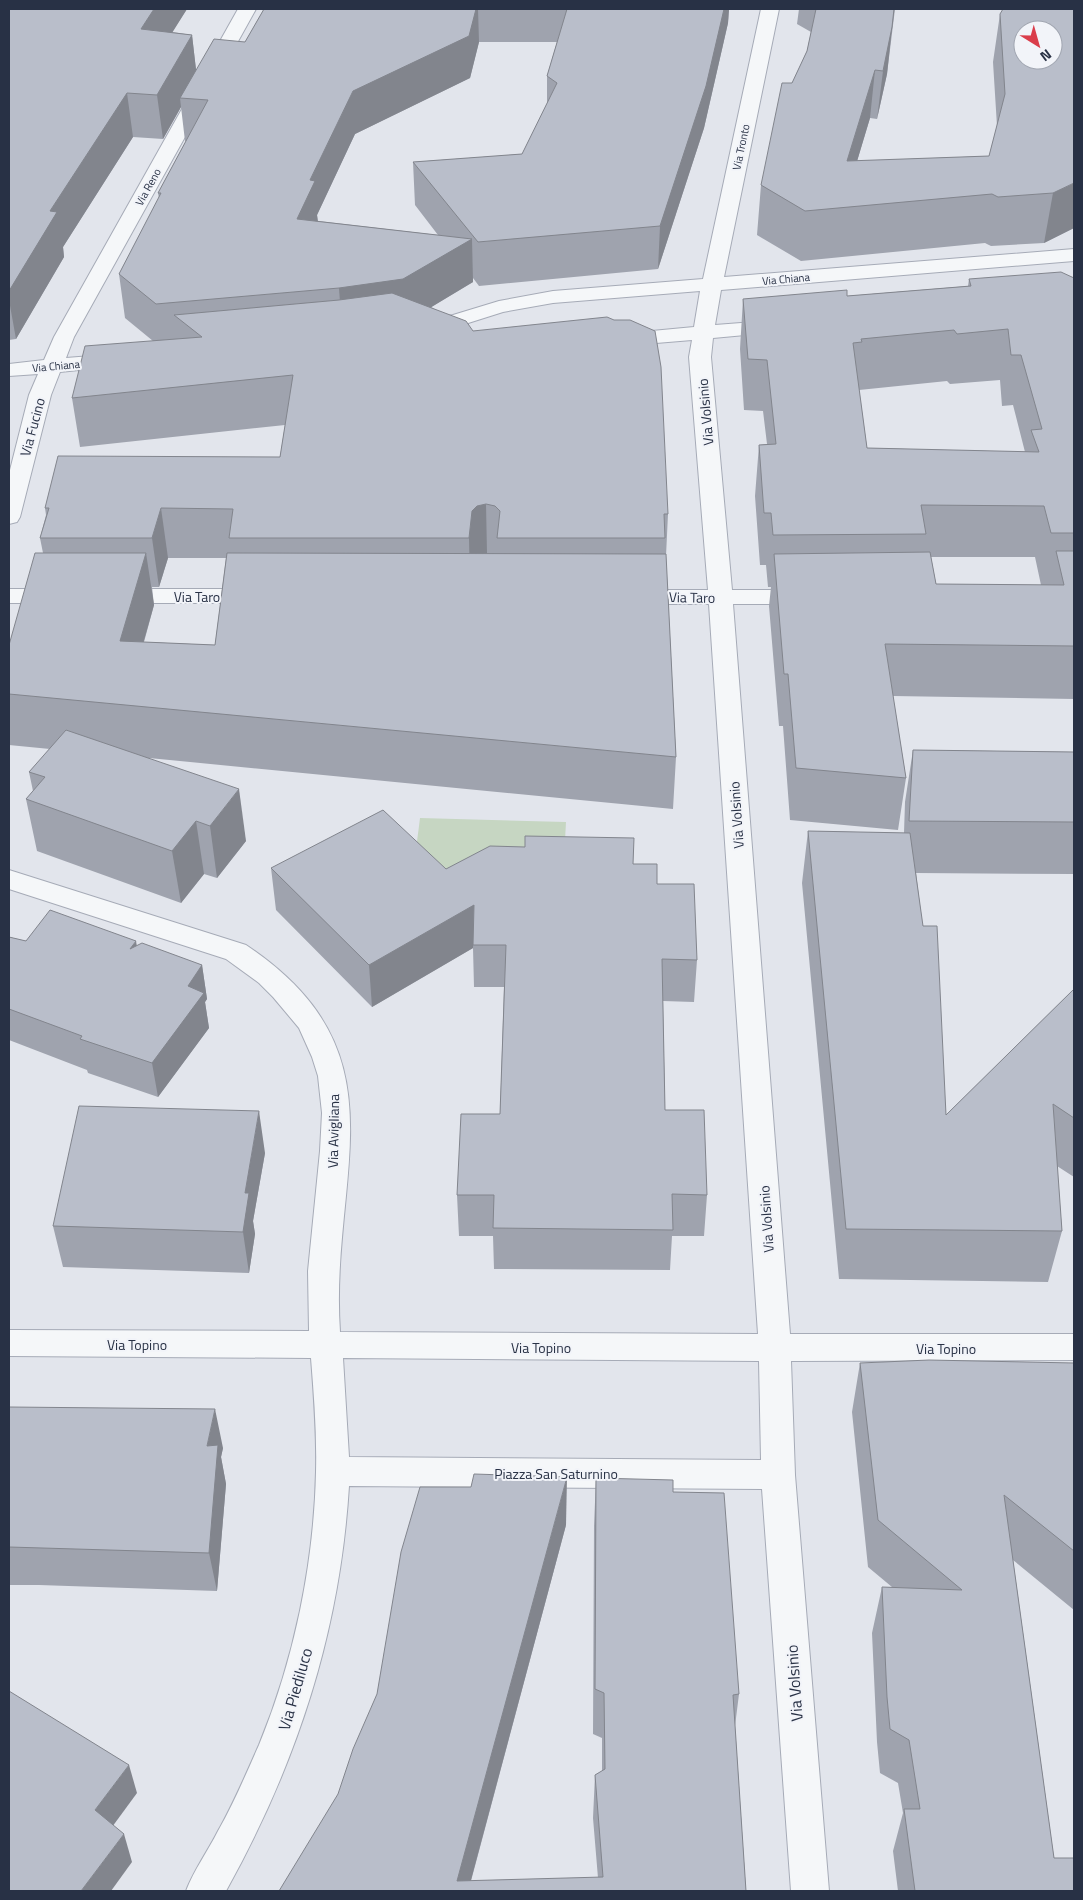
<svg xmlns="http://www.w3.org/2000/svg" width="1083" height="1900" viewBox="0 0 1083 1900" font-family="'Titillium Web',sans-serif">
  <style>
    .green { fill: #c6d6c2 }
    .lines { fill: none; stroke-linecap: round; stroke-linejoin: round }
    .minor-casing { stroke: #a6abb7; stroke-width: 2 }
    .minor { fill: #f5f7f9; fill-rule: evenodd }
    .wall { fill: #9fa3ae; fill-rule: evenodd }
    .shaded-wall { fill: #82858d }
    .building { fill: #b9beca; stroke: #82858d; fill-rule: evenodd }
    .labels { text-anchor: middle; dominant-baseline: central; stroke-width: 4; stroke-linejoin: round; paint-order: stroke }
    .far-street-label { font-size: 11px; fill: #283145; stroke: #f2f4f9 }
    .street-label { font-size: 14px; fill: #283145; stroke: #f2f4f9 }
    .near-street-label { font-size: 16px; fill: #283145; stroke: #f2f4f9 }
  </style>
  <rect width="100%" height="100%" fill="#e2e5ec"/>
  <polygon class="green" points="420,818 566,822 563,877 413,873"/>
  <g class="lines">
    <defs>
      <g id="minor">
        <polygon points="238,9 256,9 74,337 66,358 117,354 124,356 128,360 124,364 117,366 60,372 51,395 20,517 17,522 9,524 9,474 29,395 38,374 9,376 9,364 44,360 54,337"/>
        <path d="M761 9H779L724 277 1074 249V261L721 290 715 325 779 320 786 322 789 326 786 330 779 332 713 338 711 357 732 590H807L815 592 819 597 815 602 807 604H733L790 1334H1074V1360L791 1361 795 1475 829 1891H791L762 1489 349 1486C340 1632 297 1763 226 1891H186C194 1870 208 1851 218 1831 234 1803 246 1774 259 1745 294 1660 314 1564 316 1472 317 1434 314 1396 311 1358L9 1356V1330L309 1331 308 1271 320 1151 322 1113 318 1076 312 1057 299 1028 273 997 259 983 226 959 9 889V870L246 945C409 1054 329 1174 340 1332L758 1334 709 604H630L622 602 618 597 622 592 630 590H708L689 357 692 340 620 346 613 344 610 340 613 336 620 334 694 327 700 291 553 303 503 312 465 324 425 333 418 331 415 327 418 323 453 315 499 301 553 291 703 279ZM343 1358 759 1361 761 1460 349 1457Z"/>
        <polygon points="9,589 60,589 68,591 72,596 68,601 60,603 9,603"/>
        <polygon points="115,589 257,589 265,591 269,596 265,601 257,603 115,603 107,601 103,596 107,591"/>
      </g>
    </defs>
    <use href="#minor" class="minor-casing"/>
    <use href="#minor" class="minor"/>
  </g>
  <g class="wall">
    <path d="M9 9H187L172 32 192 35 196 70 245 42 264 9H729L728 23 704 128 658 269 479 286 473 278V282L431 307 473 331 668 514 666 556 676 757 673 809 149 758 246 841 217 878 204 874 181 903 37 851 26 799 33 791 29 772 50 749 9 745V645L43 553 40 538 46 515 45 508 280 457 285 425 80 447 72 398 153 341 125 318 119 274 159 198 158 193 186 141H185L181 107 163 139 133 137 63 247 64 257 16 339 9 340ZM479 42H557L547 76V104L522 154 413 162 415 205 438 235 318 221 317 215 355 134 470 78ZM168 558H226L215 645 144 642 154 605 152 587H159Z"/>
    <polygon points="799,9 895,9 887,74 877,119 870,118 857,161 989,156 997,126 993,62 1000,14 1074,228 1044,243 991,246 985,243 801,261 757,235 761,185 792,83 807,51 811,32 797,24"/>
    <path d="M1074 278V699L893 696 906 778 898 830 790 820 783 726H779L769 606 771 587H768L766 565H760L755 496 759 445 767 444 763 411 744 410 740 349 743 299 847 296 968 286 969 279ZM1000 380 1002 406 1013 405 1025 452 867 448 859 390 947 381 950 384ZM931 557H1035L1041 585 936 584Z"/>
    <polygon points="913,750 1074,752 1074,874 916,873 946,1115 1074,989 1074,1177 1057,1166 1062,1231 1048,1282 839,1279 802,883 808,831 904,833 905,802"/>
    <polygon points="633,864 657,884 697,960 694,1002 663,1001 665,1110 707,1195 704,1236 672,1236 670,1270 494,1269 493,1236 459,1236 457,1195 500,1114 504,987 474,987 473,948 372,1007 276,910 271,868 446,869"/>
    <polygon points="9,937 26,941 137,946 202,965 207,999 205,1002 209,1028 158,1097 88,1073 87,1070 9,1040"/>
    <polygon points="265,1153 253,1221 255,1234 249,1273 63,1267 53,1226"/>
    <polygon points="860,1363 1074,1363 1074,1610 1013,1560 1054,1858 1074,1891 898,1891 893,1851 903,1813 898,1783 880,1773 877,1742 872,1633 882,1587 892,1587 868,1567 852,1412"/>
    <polygon points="9,1407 223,1448 221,1457 226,1484 217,1591 39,1585 9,1585"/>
    <polygon points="596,1478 673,1492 739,1694 735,1726 746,1891 279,1891 566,1525 471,1881 598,1878 593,1818 595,1775 602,1771 602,1738 593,1734 594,1526"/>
  </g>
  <g class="shaded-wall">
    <polygon points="154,9 187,9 147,73 141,29"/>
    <polygon points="476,9 478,9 479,42 470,78 355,134 317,215 318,224 297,219 310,180 353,91"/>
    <polygon points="724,9 729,9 728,23 704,128 658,269 660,226"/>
    <polygon points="894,9 887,74 877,119 883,71"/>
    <polygon points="192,35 197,78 180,98 181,107 163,139 157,95"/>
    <polygon points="875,70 870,118 843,208 847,161"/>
    <polygon points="127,93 133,137 63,247 64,257 16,339 9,300 9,291 50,211"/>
    <polygon points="1074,183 1074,228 1044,243 1053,193"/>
    <polygon points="472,239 473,282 405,323 342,332 339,288"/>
    <polygon points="486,504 487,553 479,555 470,587 469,538 472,511 477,506"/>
    <polygon points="161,508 168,558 159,587 152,538"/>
    <polygon points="146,553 154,605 129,693 120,641"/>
    <polygon points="239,789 246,841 217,878 210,826"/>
    <polygon points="196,821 204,874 181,903 172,851"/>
    <polygon points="474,905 473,948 372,1007 369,965"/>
    <polygon points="136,941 142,976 130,949"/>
    <polygon points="202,965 207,999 205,1002 209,1028 158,1097 152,1063 188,986"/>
    <polygon points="259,1111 265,1153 253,1221 255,1234 249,1273 243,1232 245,1193"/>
    <polygon points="215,1409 223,1448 221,1457 226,1484 217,1591 209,1553 207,1446"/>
    <polygon points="567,1477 566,1525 468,1891 457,1881"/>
    <polygon points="129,1765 137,1793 104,1838 95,1810"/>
    <polygon points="124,1834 132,1862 111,1891 81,1891"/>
  </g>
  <g class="building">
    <polygon points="9,9 154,9 141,29 192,35 157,95 127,93 50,211 57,212 9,291"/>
    <polygon points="264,9 476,9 469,36 353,91 310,180 315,181 297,219 472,239 403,279 339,288 156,304 119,274 161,193 158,193 208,100 180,98 214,39 245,42"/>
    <polygon points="567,9 724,9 706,86 660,226 478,242 413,162 522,154 557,83 547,76"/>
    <path d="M816 9H894L892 27 883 71 875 70 847 161 989 156 1005 94 1000 14 1003 9H1074V183L1053 193 998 197 992 194 805 211 761 185 782 83H792L807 51ZM1023 30H1053V60H1023Z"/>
    <path d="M1061 272 1074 278V533H1051L1044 506 921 505 926 534 773 535 771 513H764L759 445 776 444 767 360 748 359 743 299 847 290V296L971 286 969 279ZM1008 329 1011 355H1021L1042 429 1031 430 1039 452 867 448 853 343 862 342 861 339 954 330 957 334Z"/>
    <polygon points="392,293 466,321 473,331 607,317 614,320 630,320 655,331 661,367 668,514 664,514 665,538 497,538 500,511 495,506 486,504 477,506 472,511 469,538 229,538 233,509 161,508 152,538 40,538 49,508 45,508 58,456 280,457 293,375 72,398 85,346 202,337 174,315 339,300"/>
    <polygon points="1056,551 1074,551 1074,646 885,644 906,778 796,768 788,674 784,674 774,554 930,552 936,584 1064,585"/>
    <polygon points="35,553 146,553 120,641 215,645 227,553 666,554 676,757 9,694 9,645"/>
    <polygon points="66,730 239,789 210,826 196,821 172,851 26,799 45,777 29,772"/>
    <polygon points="913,750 1074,752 1074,822 909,821"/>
    <polygon points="383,810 446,869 490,846 525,847 525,836 634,838 633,864 657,864 657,884 694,884 697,960 662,959 665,1110 704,1110 707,1195 672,1194 673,1230 493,1228 494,1195 457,1195 461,1114 500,1114 506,945 473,945 474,905 369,965 271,868"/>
    <polygon points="808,831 910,833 923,926 937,926 946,1115 1074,989 1074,1118 1053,1104 1062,1231 846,1229"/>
    <polygon points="50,910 136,941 130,949 142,943 202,965 188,986 204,993 152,1063 80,1039 82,1036 9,1009 9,937 26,941"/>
    <polygon points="79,1106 259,1111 245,1193 249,1193 243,1232 53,1226"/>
    <polygon points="929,1360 1074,1363 1074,1551 1004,1495 1054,1858 1074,1858 1074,1891 915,1891 904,1809 920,1809 909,1740 890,1729 887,1697 882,1587 962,1590 878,1520 860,1363"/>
    <polygon points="9,1407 215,1409 207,1446 218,1445 209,1553 9,1547"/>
    <polygon points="474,1474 567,1477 457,1881 603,1877 595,1775 605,1769 604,1693 595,1689 596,1478 673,1480 673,1492 724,1493 739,1694 733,1695 746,1891 279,1891 338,1794 353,1749 377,1694 401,1552 420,1487 471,1487"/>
    <polygon points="9,1691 129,1765 95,1810 124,1834 81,1891 9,1891"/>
  </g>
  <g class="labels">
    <g class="far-street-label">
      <text transform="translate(741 147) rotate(-78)">Via Tronto</text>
      <text transform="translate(148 187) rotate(-61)">Via Reno</text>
      <text transform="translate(786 279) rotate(-5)">Via Chiana</text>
      <text transform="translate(56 366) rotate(-5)">Via Chiana</text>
    </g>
    <g class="street-label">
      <text transform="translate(705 412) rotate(-95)">Via Volsinio</text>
      <text transform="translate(32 427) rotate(-75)">Via Fucino</text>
      <text x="197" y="596">Via Taro</text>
      <text transform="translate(692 597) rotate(1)">Via Taro</text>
      <text transform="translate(736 815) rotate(-94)">Via Volsinio</text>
      <text transform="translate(333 1131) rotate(-89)">Via Avigliana</text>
      <text transform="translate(766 1219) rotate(-94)">Via Volsinio</text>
      <text x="137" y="1344">Via Topino</text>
      <text x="541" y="1347">Via Topino</text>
      <text x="946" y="1348">Via Topino</text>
      <text x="556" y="1473">Piazza San Saturnino</text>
    </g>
    <g class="near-street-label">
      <text transform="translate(794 1683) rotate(-94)">Via Volsinio</text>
      <text transform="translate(295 1689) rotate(-74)">Via Piediluco</text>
    </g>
  </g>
  <rect width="1083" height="1900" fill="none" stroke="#283145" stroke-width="20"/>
  <g transform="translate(1038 45) rotate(143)"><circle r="24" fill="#f2f4f9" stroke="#a1a6b1"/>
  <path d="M0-4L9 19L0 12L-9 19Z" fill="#da3d4b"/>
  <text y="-8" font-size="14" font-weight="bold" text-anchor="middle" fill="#283145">N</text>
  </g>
</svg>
